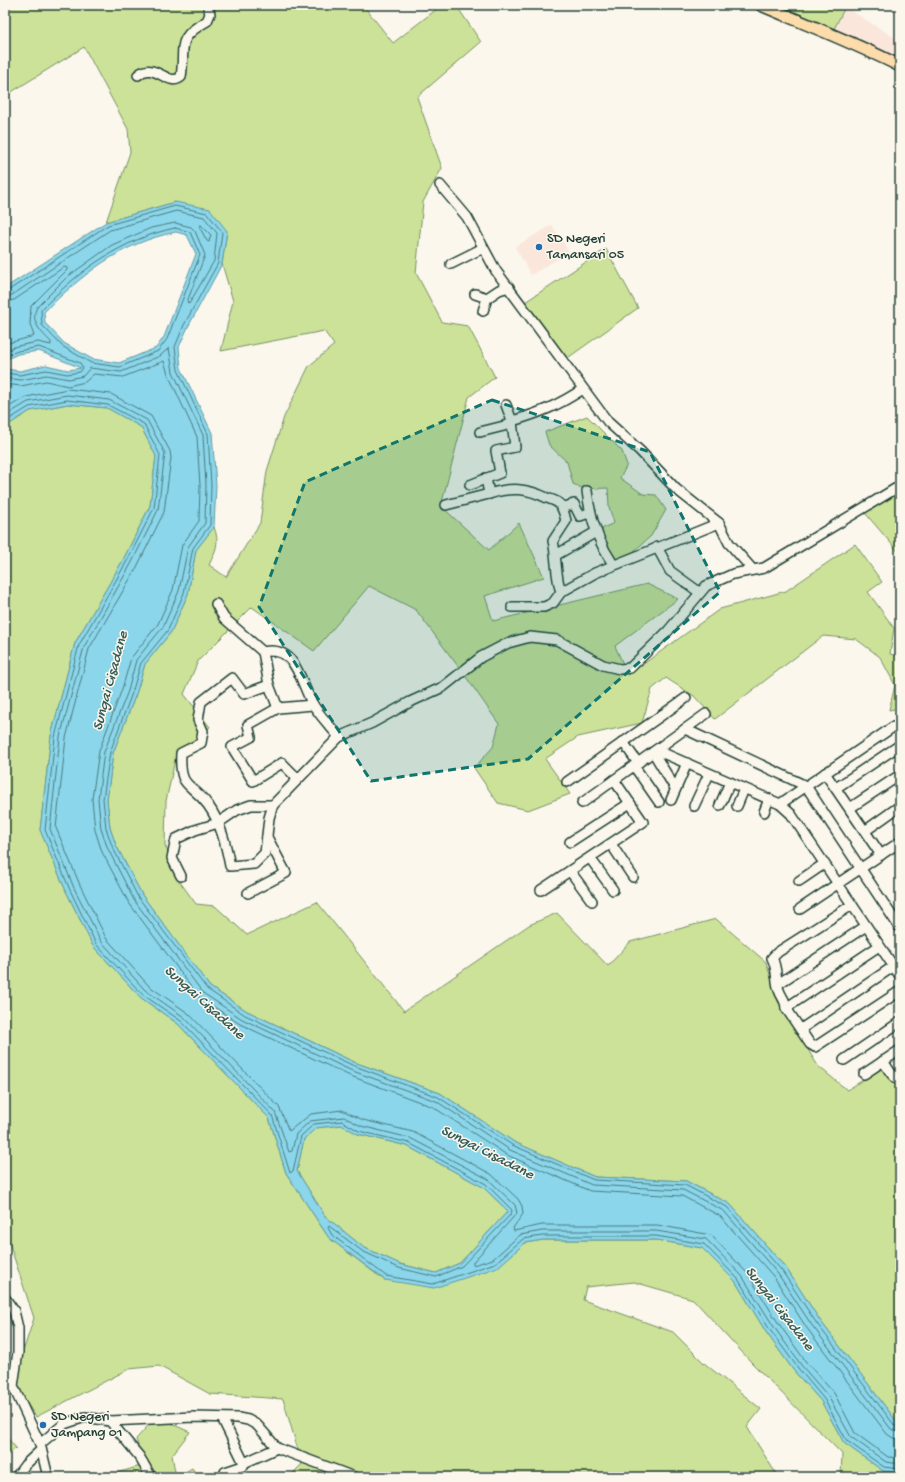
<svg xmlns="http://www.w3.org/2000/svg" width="905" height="1482" viewBox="0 0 905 1482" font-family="'Gochi Hand',sans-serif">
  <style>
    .built { fill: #fbe6dc }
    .green { fill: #cce298; stroke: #769066 }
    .water { fill: #8bd6eb; stroke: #6099a2; fill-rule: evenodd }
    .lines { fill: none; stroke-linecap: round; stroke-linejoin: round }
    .shore { stroke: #4a7a7d; stroke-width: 1 }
    .minor-casing { stroke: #1f3d34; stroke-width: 12 }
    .major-casing { stroke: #1f3d34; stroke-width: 14 }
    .minor { stroke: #fbf7ec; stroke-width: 9 }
    .major { stroke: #fddcac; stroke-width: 11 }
    .marked { fill: #0f766e; fill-opacity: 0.2; stroke: #0f766e; stroke-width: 3; stroke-dasharray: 8 5; stroke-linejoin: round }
    .poi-dot { fill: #1f6fb2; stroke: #fbf7ec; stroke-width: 1.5 }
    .labels { text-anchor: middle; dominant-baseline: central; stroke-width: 3; stroke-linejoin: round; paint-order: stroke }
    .poi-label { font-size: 14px; fill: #1f3d34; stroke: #fbf7ec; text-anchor: start }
    .water-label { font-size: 15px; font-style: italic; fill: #355c59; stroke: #fbf7ec }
  </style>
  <rect width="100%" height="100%" fill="#fbf7ec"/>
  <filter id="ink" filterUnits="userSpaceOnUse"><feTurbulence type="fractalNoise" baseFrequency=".025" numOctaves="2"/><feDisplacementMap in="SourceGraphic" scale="8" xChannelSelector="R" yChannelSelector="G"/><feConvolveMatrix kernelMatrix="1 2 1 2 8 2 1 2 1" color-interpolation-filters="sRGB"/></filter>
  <g filter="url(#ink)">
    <g class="built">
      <polygon points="845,7 900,41 900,67 831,35"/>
      <polygon points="552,225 569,252 531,275 515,247"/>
    </g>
    <g class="green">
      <path d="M5 5H363L393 43 442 5H456L481 42 417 97 442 168 423 202 416 273 442 322 468 326 495 377 469 397 441 506 489 550 519 523 544 577 485 596 493 621 647 584 678 599 615 646 628 675 720 609 786 591 855 544 882 582 868 592 894 628 890 654 900 656V708L889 710 895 685 880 657 856 639 823 636 715 719 694 696 666 678 652 689 642 723 578 737 545 759 570 794 528 810 498 803 474 768 493 747 499 724 466 677 416 610 369 586 314 651 252 607 198 661 184 694 210 727 175 760 166 801 165 845 180 882 196 904 215 906 247 935 317 902 404 1011 529 925 557 913 608 966 630 942 716 919 766 962 778 1001 818 1066 847 1090 881 1069 900 1087V1426L819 1319 786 1268 730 1204 686 1181 595 1177 514 1142 440 1093 354 1062 247 1011 210 987 142 895 116 845 110 828 107 800 113 753 136 694 145 664 171 632 188 594 196 550 214 527C220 543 216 550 209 565L226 577 260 523 267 471 284 417 309 366 334 345 324 331 221 351 233 301 222 264 227 231 175 202 106 222 130 152 128 129 84 47 5 96Z"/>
      <polygon points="757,5 852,5 845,7 831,35"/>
      <polygon points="606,249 638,308 562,362 525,302"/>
      <polygon points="68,404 107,408 141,427 156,456 150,506 123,560 75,643 51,736 40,830 66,891 93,946 140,997 178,1024 269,1118 286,1173 329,1238 384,1280 497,1267 525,1243 543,1240 656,1240 702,1248 735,1281 766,1332 794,1371 821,1401 844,1443 883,1471 900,1473 900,1477 841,1477 842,1454 752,1363 693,1299 634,1282 586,1287 583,1300 673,1332 704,1363 761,1409 747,1427 778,1477 289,1477 302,1464 283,1399 210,1394 159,1366 129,1369 36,1417 13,1382 34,1318 5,1230 5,427 30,411"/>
      <polygon points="587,416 622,451 627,465 620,478 643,494 656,495 666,510 651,536 624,560 608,557 598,538 603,528 614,523 609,507 608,488 584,489 573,484 567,462 549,445 545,432"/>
      <polygon points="900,482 900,554 860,507"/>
      <polygon points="342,1125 358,1134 407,1146 483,1187 508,1211 460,1263 436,1273 400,1264 363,1247 325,1216 297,1171 304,1139 315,1128"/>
      <polygon points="156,1417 190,1432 172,1455 176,1477 103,1477 144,1465 136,1439"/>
      <polygon points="5,1435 16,1448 5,1457"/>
      <polygon points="192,1468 198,1477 177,1477"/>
    </g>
    <path class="water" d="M175 202 210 209 227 231 222 264 188 327 179 347 181 368 212 433 216 485 214 527 196 550 188 594 171 632 145 664 136 694 113 753 107 800 110 828 116 845 142 895 210 987 247 1011 354 1062 440 1093 514 1142 595 1177 686 1181 730 1204 786 1268 819 1319 900 1426V1473L883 1471 844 1443 821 1401 794 1371 766 1332 735 1281 702 1248 656 1240H543L525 1243 498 1267 434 1288 385 1280 329 1238 286 1173 269 1118 178 1024 140 997 93 946 66 891 40 830 51 736 75 643 123 560 150 506 156 456 141 427 107 408 68 404 30 411 5 427V369L20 371 46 365 68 370 81 368 39 351 18 354 5 360V288L106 222ZM176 232 187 235 196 254 164 337 156 348 119 363 92 359 64 343 45 323 44 312C83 274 121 243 176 232ZM341 1125 358 1134 407 1146 483 1187 508 1211 460 1263 436 1273 400 1264 363 1247 325 1216 297 1171 304 1139 316 1128Z"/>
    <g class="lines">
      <g class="shore">
        <polygon points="201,225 211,235 209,242 207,241 200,228"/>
        <path d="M175 228 190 232 200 255 167 339 158 351 120 367 91 363 62 346 42 325 41 310C78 271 122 239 175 228Z"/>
        <polyline points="5,291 9,290 108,225 175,206 207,213 222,232 218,263 184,325 175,347 178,370 208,434 211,485 210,525 193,548 184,593 168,630 141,663 132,693 110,752 103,799 106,828 112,846 138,897 207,989 245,1015 352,1065 438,1097 512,1145 594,1180 685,1185 727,1207 782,1271 815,1321 895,1426 900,1428"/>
        <path d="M5 296 12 295 110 230 176 211 204 217 217 233 214 261 189 304 187 302 205 255 195 231 191 227 175 223 151 228 112 245 67 277 38 306C28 320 42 333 51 342V345L38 342 17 346 5 350"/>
        <polyline points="5,302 14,300 64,267 67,268 67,270 31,306 30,324 34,336 5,344"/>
        <polyline points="5,356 18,351 39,347 80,363 83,368 80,372 67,374 46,370 20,375 5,373"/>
        <polyline points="5,378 21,380 46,375 69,379 83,376 90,368 121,372 160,356 169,348 173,372 203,435 206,485 205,523 188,547 179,591 163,627 136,660 128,691 104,752 98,799 101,829 108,849 134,900 203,993 242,1019 350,1070 436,1101 510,1150 592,1185 683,1190 724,1211 778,1274 811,1324 891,1429 900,1433"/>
        <polyline points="5,384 21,386 46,381 68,386 85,382 94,374 123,377 164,361 168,374 197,437 200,486 199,521 182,545 173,590 158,624 131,658 122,689 99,751 92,799 95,830 102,852 129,903 199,997 240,1024 348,1075 433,1107 507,1155 590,1191 682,1196 720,1216 774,1277 806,1327 887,1434 893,1438 900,1439"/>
        <polyline points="5,409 26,397 68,389 111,394 151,416 170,451 171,458 164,512 137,567 89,649 66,738 56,828 80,885 106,938 149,986 188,1013 279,1107 289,1131 311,1114 342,1110 363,1120 413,1132 491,1174 518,1199 522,1206 523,1214 513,1228 514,1231 542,1225 657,1225 711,1235 747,1273 779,1324 806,1362 834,1393 855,1433 888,1457 900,1458"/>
        <polyline points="5,416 28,402 67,395 109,400 147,420 165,453 158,510 131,564 84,647 60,737 50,829 74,888 101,941 145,990 184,1017 275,1112 289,1152 292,1151 296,1134 310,1121 344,1117 361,1126 410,1138 488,1179 515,1205 517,1213 473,1262 473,1265 493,1259 520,1235 542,1231 656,1231 706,1239 742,1276 774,1327 801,1365 828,1396 851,1437 886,1462 900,1464"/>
        <polyline points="5,422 29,407 67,400 108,405 144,424 160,455 154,508 127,561 79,645 55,737 45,830 70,890 96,944 142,994 181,1021 272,1115 290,1173 293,1171 301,1136 314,1124 342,1121 359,1131 409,1143 486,1184 512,1210 511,1214 462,1266 436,1277 399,1268 362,1251 329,1226 328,1228 332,1235 386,1276 433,1284 495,1263 523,1239 542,1236 656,1236 704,1244 738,1279 770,1330 798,1368 824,1399 847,1441 884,1467 900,1469"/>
      </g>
      <defs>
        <g id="minor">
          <path d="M138 75C154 60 168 88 181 77 186 47 174 39 207 21L210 14 208 5"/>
          <polyline points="440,185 467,217 496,271 608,422 640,451 676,489 719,523 729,543 753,570"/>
          <polyline points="451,264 483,248"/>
          <polyline points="475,294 487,298 499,290 509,287"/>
          <polyline points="483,311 487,298"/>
          <path d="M512 421C540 413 559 405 583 389"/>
          <polyline points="480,432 512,424"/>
          <polyline points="470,485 500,473 496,451 515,447 512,421 506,405"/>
          <path d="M587 491C590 517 598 542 613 564"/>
          <path d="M489 494C510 487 527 488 547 498 553 500 560 502 562 508 564 512 565 517 566 521L553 541C557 558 555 575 561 592"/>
          <polyline points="446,505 489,494 486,478"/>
          <polyline points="562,508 574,504 580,516 589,513"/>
          <polyline points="657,547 670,571 699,592"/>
          <polyline points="556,555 596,532"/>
          <path d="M216 604 224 618 263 652C298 644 300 685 314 706 321 717 331 727 339 737"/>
          <polyline points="512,607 544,607 553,603 561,592 595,573 719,523"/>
          <polyline points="263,652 269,685 278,708"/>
          <path d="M269 685 244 694 232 678 201 702 198 720 203 731 201 743 181 753C179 791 191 781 208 805 221 823 226 845 230 866L254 864 265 853 269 818 273 805 339 737 372 723 410 702 443 687 481 657 508 643 530 637 557 640 603 665 620 669 630 668 668 631 706 586 733 574 764 568 900 486"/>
          <polyline points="685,729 806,786 900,928"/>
          <polyline points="623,742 638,763"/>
          <polyline points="656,750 780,804 791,814 900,976"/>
          <polyline points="653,752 675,788"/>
          <polyline points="634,766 659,802"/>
          <polyline points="825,773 881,855"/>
          <polyline points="298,779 282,763 253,781 232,747 251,737 248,725 278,708 313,705"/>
          <polyline points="567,782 686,698"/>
          <polyline points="836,788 900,745"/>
          <polyline points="671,800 687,763"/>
          <polyline points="582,803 706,714"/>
          <polyline points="780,804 893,727"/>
          <polyline points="720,805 730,782"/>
          <polyline points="694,806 709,774"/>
          <polyline points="737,806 744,789"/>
          <polyline points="850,808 900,775"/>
          <polyline points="764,812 769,799"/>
          <polyline points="865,831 900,806"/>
          <polyline points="570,842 630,803"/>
          <polyline points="611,844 633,877"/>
          <polyline points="590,858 613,890"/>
          <polyline points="570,871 592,901"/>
          <polyline points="181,876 172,858 176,839 195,830 218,823 237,810 251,805 273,805"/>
          <polyline points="799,881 824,864"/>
          <polyline points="541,890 643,822 614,780"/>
          <polyline points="248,893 286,873 267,837"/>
          <path d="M852 905 778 952 772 958C778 969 775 980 779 990 781 997 786 1000 786 1008L810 1044 815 1047 900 991"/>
          <polyline points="800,909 900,842"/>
          <polyline points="778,984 866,926"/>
          <polyline points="786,1008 879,946"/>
          <polyline points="801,1029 900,962"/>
          <polyline points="844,1060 900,1022"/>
          <path d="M883 1061C888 1068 892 1078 900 1080"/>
          <polyline points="864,1074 900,1050"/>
          <polyline points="5,1298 14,1311 18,1328 18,1352 13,1386 40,1444 48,1477"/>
          <polyline points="5,1392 13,1386"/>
          <polyline points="222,1418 244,1463 243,1466 225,1472"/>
          <polyline points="110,1421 139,1456 151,1477"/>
          <polyline points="40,1444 64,1424 85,1417 110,1421 193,1417 238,1418 248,1420 257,1425 277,1448 354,1477"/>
          <polyline points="244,1463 277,1448"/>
          <polyline points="16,1477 25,1465 41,1450"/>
        </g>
        <path id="major" d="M761 5C808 25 855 43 900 66"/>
      </defs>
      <use href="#minor" class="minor-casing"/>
      <use href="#major" class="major-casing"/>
      <use href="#minor" class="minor"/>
      <use href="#major" class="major"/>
    </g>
  </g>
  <path class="marked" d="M492 400 650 452 720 592 528 759 371 781 259 607 305 482Z"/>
  <g class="poi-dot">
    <circle cx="539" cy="247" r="4"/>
    <circle cx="43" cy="1425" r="4"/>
  </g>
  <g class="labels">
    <g class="poi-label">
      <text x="547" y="239">SD Negeri<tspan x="547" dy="16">Tamansari 05</tspan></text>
      <text x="51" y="1417">SD Negeri<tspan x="51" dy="16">Jampang 01</tspan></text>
    </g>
    <g class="water-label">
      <text transform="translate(111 681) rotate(-75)">Sungai Cisadane</text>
      <text transform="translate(204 1003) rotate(42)">Sungai Cisadane</text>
      <text transform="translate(487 1153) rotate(27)">Sungai Cisadane</text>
      <text transform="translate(779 1309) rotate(52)">Sungai Cisadane</text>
    </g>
  </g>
  <rect width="905" height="1482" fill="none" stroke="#fbf7ec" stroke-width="20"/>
  <rect x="10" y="10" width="885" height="1462" fill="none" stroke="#1f3d34" stroke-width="1.5" filter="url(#ink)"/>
</svg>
